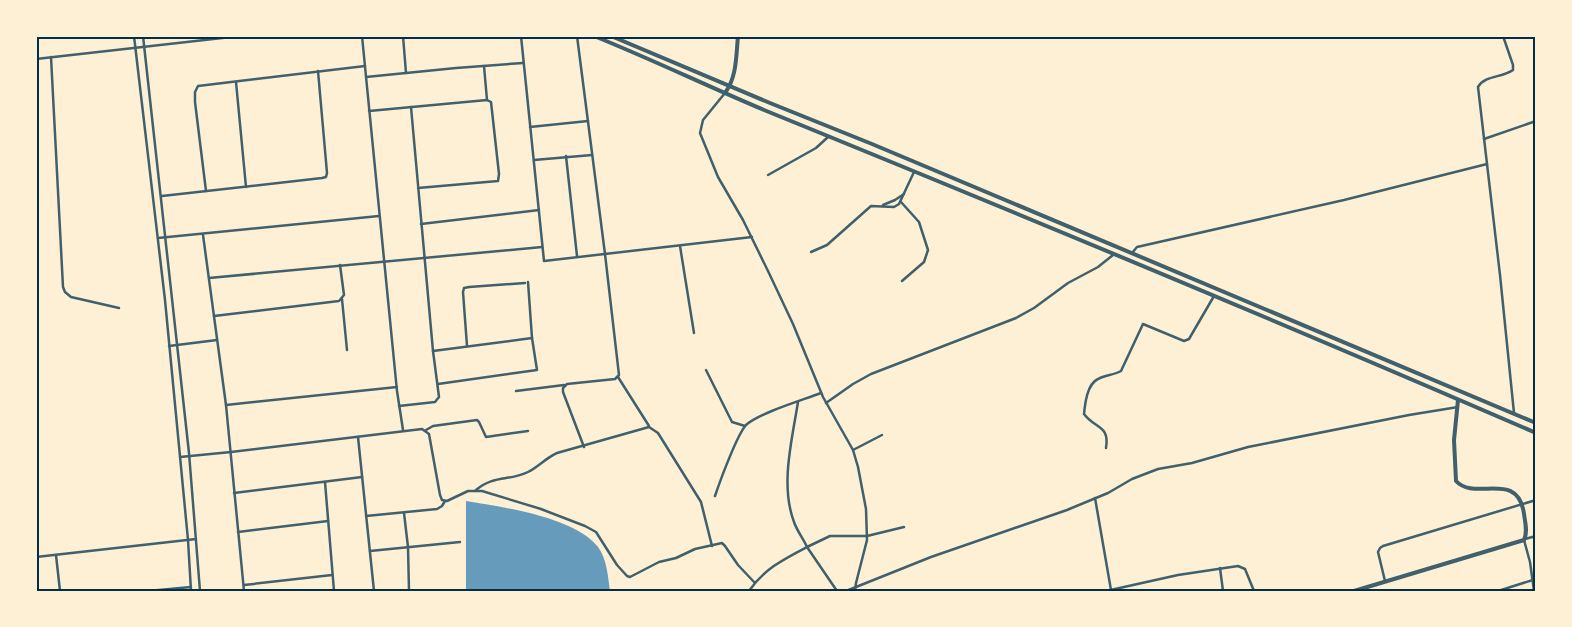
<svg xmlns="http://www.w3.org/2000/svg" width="1572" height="627" viewBox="0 0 1572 627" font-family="'Exo 2',sans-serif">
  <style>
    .water { fill: #669bbc }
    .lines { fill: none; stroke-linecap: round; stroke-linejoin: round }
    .minor { stroke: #3f606c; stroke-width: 2.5 }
    .tertiary { stroke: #3f606c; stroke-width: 4 }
    .neatline { fill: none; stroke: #003049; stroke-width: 2 }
  </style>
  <rect width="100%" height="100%" fill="#fdf0d5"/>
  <path class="water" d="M466 501C502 507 575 517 598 547 607 559 608 577 610 591H466Z"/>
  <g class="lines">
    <g class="minor">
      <polyline points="134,36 165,300 188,540 191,591"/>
      <polyline points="143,36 189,453 200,591"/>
      <polyline points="362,36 397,391 403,430"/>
      <polyline points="403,36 406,73"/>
      <polyline points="521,36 544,261 752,237"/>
      <polyline points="577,36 605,254 619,375 615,379 567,384 563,388 563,392 584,447"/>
      <path d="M1503 36 1513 65V70C1502 78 1485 75 1478 87L1500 275 1514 413"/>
      <polyline points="403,38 426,36"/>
      <polyline points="51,57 63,287 65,292 71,297 119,308"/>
      <polyline points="36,59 240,36"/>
      <polyline points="484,66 487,100"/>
      <polyline points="366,77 456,68 523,63"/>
      <polyline points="236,82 246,187"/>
      <polyline points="725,93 703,120 700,133 718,177 743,220 768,271 793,324 823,397 853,450 858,467 866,509 867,540 856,583 855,591"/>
      <polyline points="369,111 487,100 491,102 499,174 498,181 418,188"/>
      <polyline points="530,127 588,121"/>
      <polyline points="1484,139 1536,121"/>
      <polyline points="566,156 577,256"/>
      <polyline points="534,160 592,155"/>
      <polyline points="768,175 816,148 828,137"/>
      <polyline points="206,191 195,102 195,92 198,86 365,66"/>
      <polyline points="162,196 322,178 326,177 327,173 318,71"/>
      <polyline points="901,202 919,222 928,250 924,262 902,281"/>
      <polyline points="883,205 895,200 904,194"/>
      <polyline points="421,224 539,210"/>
      <polyline points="203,235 226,405 244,591"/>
      <polyline points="158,238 379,216"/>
      <polyline points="680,246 694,333"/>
      <polyline points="811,252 827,245 871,206 894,207 899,204 914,172"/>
      <polyline points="1132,253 1137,247 1344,200 1487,164"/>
      <polyline points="209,278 542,247"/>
      <polyline points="342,299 347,350"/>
      <polyline points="214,316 339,301 344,295 340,265"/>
      <polyline points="169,346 217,340"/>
      <polyline points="467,346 463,292 464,288 469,287 525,283"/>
      <polyline points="433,351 532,338"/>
      <polyline points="706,370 732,422 745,426"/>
      <polyline points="618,377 649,426"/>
      <polyline points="438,384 537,370 532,338 528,282"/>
      <polyline points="516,391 564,385"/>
      <polyline points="826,403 853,384 871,374 1016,318 1034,308 1068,283 1098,267 1113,255"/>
      <polyline points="226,405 397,387"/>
      <polyline points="399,406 435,402 439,397 433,351 411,107"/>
      <polyline points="426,430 433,426 477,420 479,422 486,437 528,431"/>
      <polyline points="358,437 374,591"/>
      <path d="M1106 448C1110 425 1095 429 1084 414 1085 404 1087 384 1098 379 1105 375 1114 375 1121 371L1143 324 1184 341 1189 339 1214 296"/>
      <polyline points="853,450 882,435"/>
      <polyline points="180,457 231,452 422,429 429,434 440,495 442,500 447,501 468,491 482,491 541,509 585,526 596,532 617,565 627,576 630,577 659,562 676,558 695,549 722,543 725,546 738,565 755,583"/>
      <polyline points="325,482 334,591"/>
      <path d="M476 490C493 475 510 481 528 472 538 467 546 458 557 453L649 427 658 433 701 502 712 546"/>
      <polyline points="234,493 362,477"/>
      <path d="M715 496C720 481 737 435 746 425 759 413 803 400 821 393"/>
      <polyline points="1095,498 1111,590"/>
      <polyline points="404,513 408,547 409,591"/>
      <polyline points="366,516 437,509 442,506 445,501"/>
      <polyline points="238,532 328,521"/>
      <polyline points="1525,539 1536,536"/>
      <polyline points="1524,540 1530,562 1534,591"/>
      <polyline points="370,551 460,542"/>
      <polyline points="56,555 60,591"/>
      <polyline points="36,557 196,539"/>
      <polyline points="1220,568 1223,591"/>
      <polyline points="1385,581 1378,552 1380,548 1383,546 1536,500"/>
      <polyline points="244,585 332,575"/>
      <polyline points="148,591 191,587"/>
      <path d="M749 591C764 569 784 559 807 547 803 538 797 531 794 522 780 485 792 440 798 402"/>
      <polyline points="837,591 807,547 830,536 867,536 904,527"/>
      <polyline points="846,591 931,557 1067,510 1108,493 1132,479 1158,469 1192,463 1248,447 1409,415 1458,407"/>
      <polyline points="1106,591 1178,575 1238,566 1245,569 1254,591"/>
      <polyline points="1498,591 1536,579"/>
    </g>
    <g class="tertiary">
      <path d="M594 36C651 59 707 86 764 110 1022 215 1280 322 1536 433"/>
      <polyline points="611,36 770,103 872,144 1536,423"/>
      <path d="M725 93C737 77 736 56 738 36"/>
      <path d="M1354 591 1524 540C1528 532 1525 522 1524 514 1518 469 1475 502 1456 481L1454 440 1458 400"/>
    </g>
  </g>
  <rect width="1572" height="627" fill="none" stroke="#fdf0d5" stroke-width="75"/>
  <rect x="38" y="38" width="1496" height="552" class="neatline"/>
</svg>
